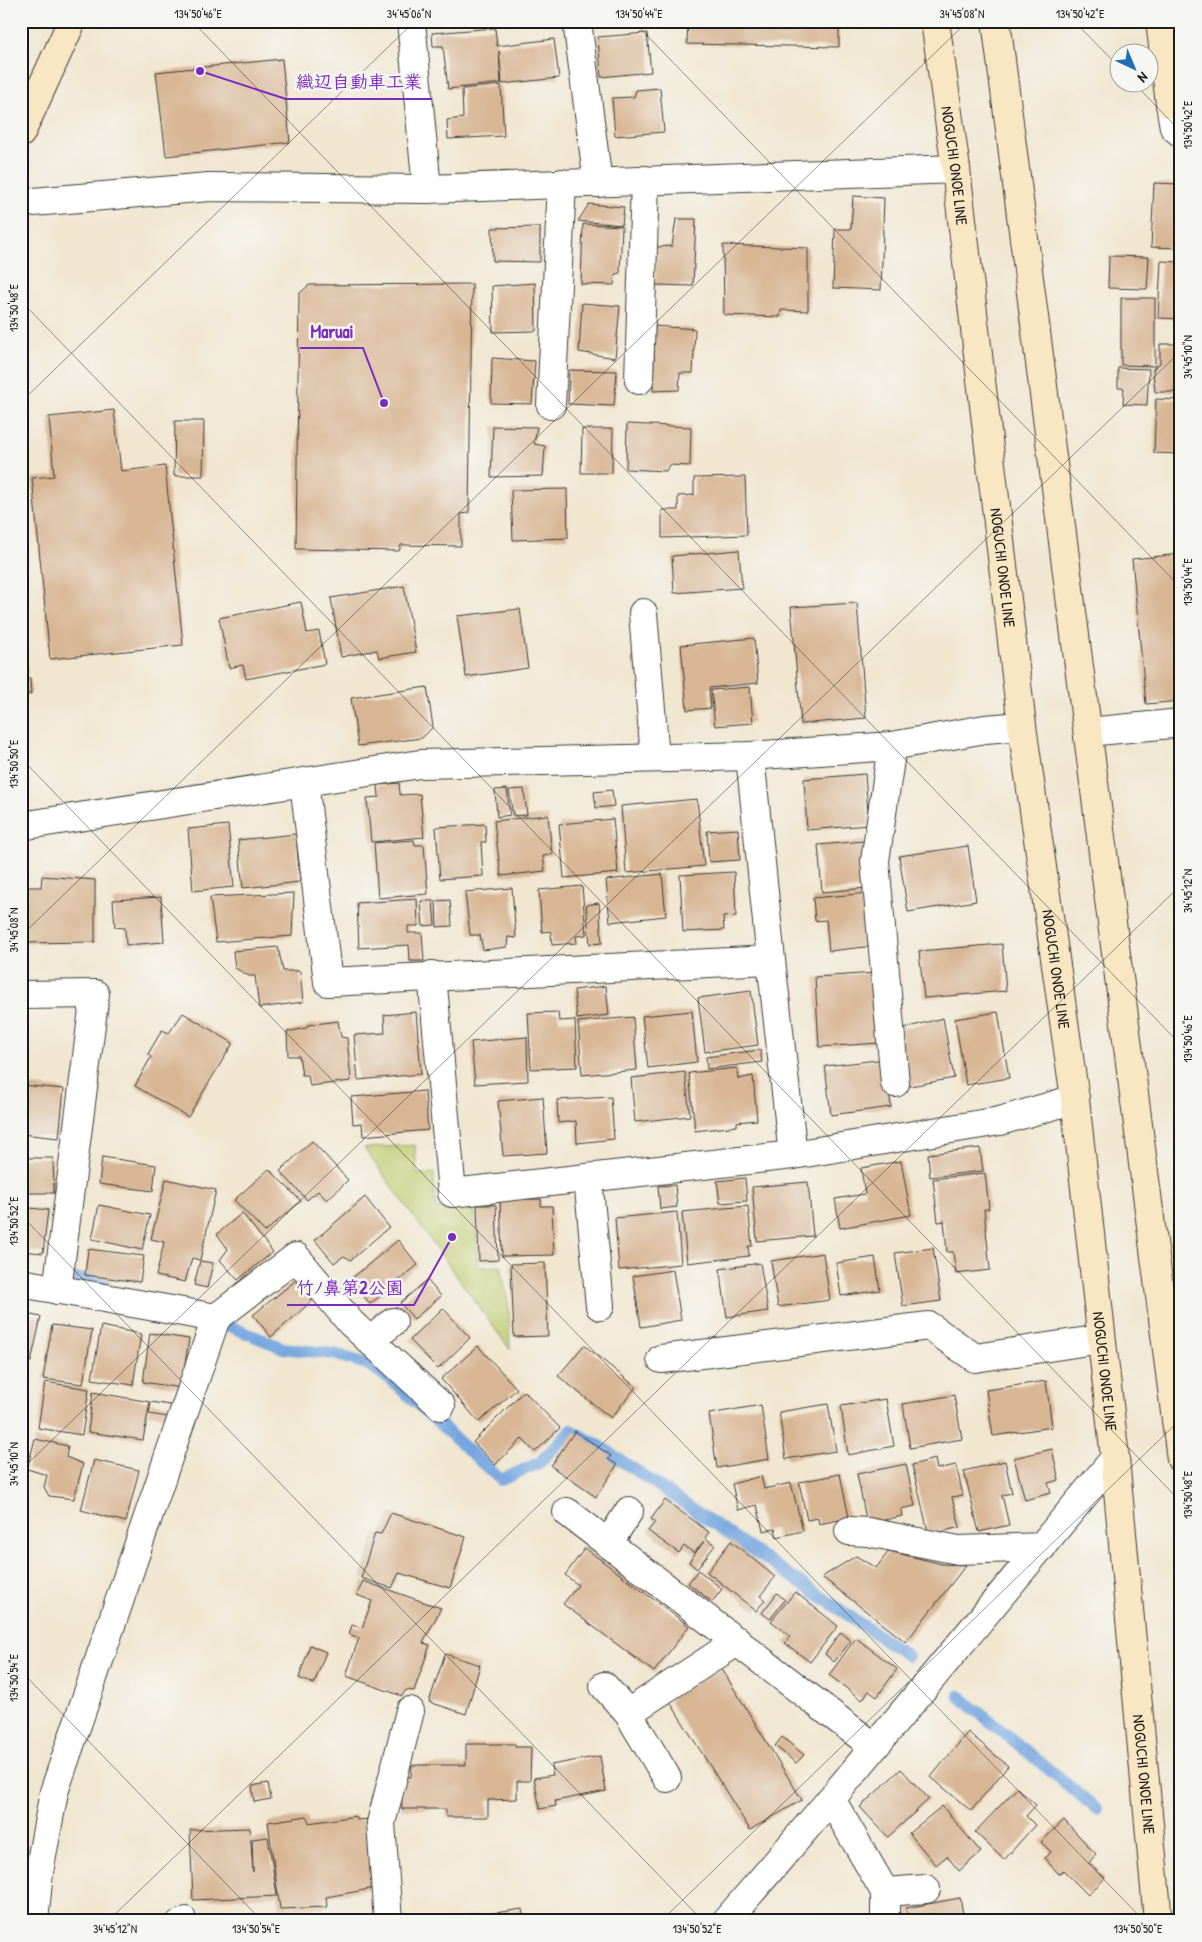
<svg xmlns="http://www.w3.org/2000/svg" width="1202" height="1942" viewBox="0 0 1202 1942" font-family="'Patrick Hand','Klee One',sans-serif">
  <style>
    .green { fill: #bdca6c; stroke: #6c7344 }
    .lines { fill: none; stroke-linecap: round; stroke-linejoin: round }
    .stream { stroke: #74a6df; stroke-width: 12 }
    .building { fill: #d8b694 }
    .lane-casing { stroke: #3c3a37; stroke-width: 20 }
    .street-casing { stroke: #3c3a37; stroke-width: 30 }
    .secondary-casing { stroke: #3c3a37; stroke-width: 30 }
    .lane { stroke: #fff; stroke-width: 18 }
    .street { stroke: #fff; stroke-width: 28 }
    .secondary { stroke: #f9e7c3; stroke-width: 28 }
    .ticks { fill: none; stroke: #1c1c1c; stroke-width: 1; stroke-opacity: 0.45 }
    .labels { text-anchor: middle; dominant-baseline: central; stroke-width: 5; stroke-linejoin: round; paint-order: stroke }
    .street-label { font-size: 16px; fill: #1c1c1c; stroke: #f6f6f2 }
    .leader { fill: none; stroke: #7b2cbf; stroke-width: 2 }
    .callout-dot { fill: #7b2cbf; stroke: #f6f6f2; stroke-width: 2 }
    .callout-label { font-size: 18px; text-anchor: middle; font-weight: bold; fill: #7b2cbf; stroke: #f6f6f2; stroke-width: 5; stroke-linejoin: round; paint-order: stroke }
    .neatline { fill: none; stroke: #1c1c1c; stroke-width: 2 }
    .ticks-label { font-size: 12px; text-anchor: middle; fill: #1c1c1c }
  </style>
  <rect width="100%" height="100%" fill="#f6f6f2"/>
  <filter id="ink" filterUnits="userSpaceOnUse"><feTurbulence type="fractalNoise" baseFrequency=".02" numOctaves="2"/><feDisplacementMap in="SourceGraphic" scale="10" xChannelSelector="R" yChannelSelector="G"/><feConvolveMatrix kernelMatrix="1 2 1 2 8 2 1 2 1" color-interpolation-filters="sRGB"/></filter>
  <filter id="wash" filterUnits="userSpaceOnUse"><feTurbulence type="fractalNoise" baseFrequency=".0096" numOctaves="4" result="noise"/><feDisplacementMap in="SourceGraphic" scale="20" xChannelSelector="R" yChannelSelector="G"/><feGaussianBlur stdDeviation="1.12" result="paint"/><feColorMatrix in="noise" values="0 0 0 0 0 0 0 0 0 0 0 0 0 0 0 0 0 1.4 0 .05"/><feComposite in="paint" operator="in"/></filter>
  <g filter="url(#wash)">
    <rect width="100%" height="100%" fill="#f1e6d0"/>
    <polygon class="green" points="415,1145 417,1174 434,1173 436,1209 474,1205 478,1267 501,1266 509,1307 510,1350 364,1148"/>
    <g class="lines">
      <g class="stream">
        <polyline points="71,1277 105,1285"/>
        <polyline points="229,1326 283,1348 334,1354 367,1364 390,1379 501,1480 539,1463 571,1430 600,1446 908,1656"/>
        <polyline points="959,1696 1097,1809"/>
      </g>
    </g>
    <g id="blocks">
      <g class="building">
        <polygon points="428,21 454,21 454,22 428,25"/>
        <polygon points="688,21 839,21 839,47 687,44"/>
        <polygon points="495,28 497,46 554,39 559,78 502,84 499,51 501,83 448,89 443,46 433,46 432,33"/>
        <polygon points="647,33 651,72 601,77 598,37"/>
        <polygon points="282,59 290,142 166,156 156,72"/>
        <polygon points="501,85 504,136 448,139 447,120 463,118 462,89"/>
        <polygon points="660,88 664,132 615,136 612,98 634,97 636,90"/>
        <polygon points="1154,183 1181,184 1181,248 1151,247"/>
        <polygon points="853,196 884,198 881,290 833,288 835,229 851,229"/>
        <polygon points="589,204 624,207 622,225 578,221"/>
        <polygon points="676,219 696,219 693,286 655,285 656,247 672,246"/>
        <polygon points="583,224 622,226 620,273 615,274 614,285 581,284"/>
        <polygon points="540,227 540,262 493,261 492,228"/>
        <polygon points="723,245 808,248 808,311 781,310 780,317 724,315"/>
        <polygon points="1109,256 1149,257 1147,289 1108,288"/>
        <polygon points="1161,261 1181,262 1181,319 1158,318"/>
        <polygon points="535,283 536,331 493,332 492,286"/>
        <polygon points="472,284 469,513 461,514 461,546 401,545 399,551 296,549 299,294 309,285"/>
        <polygon points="1121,298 1155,298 1155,366 1121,365"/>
        <polygon points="582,303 620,306 615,358 579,352"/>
        <polygon points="655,326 695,329 693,373 680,373 679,390 653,391"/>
        <polygon points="1160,344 1181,344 1181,392 1155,392 1153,369 1160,363"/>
        <polygon points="492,358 535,361 532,404 491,403"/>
        <polygon points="1118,368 1149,369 1147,405 1123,404 1124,388 1118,388"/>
        <polygon points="569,370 617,371 614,406 568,404"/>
        <polygon points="1156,399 1181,400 1181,454 1154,453"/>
        <polygon points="114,410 121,471 165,466 183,645 50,659 32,478 54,476 49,417"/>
        <polygon points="175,421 204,421 203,476 174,476"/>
        <polygon points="627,424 691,427 690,466 669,465 666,471 626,469"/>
        <polygon points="493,426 537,427 534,444 545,446 543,476 491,477"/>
        <polygon points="582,429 613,429 612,473 581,473"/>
        <polygon points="745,477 747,535 662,538 662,510 678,510 678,496 694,495 694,478"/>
        <polygon points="567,489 568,538 513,540 511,490"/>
        <polygon points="739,550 742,588 674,593 672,556"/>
        <polygon points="1181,554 1181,701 1146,704 1132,559"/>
        <polygon points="404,586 416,652 379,658 377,650 341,657 331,598"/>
        <polygon points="301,602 307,633 319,631 325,664 246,679 243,665 229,668 219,618"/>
        <polygon points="857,603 866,718 801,724 791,607"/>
        <polygon points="520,609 528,668 466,677 457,616"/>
        <polygon points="21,616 28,673 21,674"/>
        <polygon points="754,638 758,683 709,688 711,708 687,710 681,645"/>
        <polygon points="21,678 30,678 31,694 21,695"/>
        <polygon points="427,687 433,727 422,738 358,746 351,698"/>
        <polygon points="750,687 753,723 715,726 711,690"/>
        <polygon points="865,774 869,825 807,830 804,779"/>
        <polygon points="399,783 400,795 420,794 424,837 371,842 367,798 379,797 378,785"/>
        <polygon points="507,789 510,815 497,817 495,790"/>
        <polygon points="524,789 527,815 513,816 509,790"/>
        <polygon points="612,790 614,806 596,808 594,792"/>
        <polygon points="697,799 704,866 626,873 621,806"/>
        <polygon points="548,815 552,855 543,856 545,871 501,876 494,821"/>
        <polygon points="613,819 618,873 564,878 559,824"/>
        <polygon points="485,824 486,842 481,842 483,876 440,879 436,827"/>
        <polygon points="228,825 234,887 193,891 188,829"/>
        <polygon points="738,829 740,860 709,862 707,831"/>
        <polygon points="296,834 300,882 243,888 238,840"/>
        <polygon points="414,840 415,845 424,845 428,894 378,898 374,843"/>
        <polygon points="864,841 868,888 822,892 818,845"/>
        <polygon points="968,846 976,901 908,912 899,856"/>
        <polygon points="734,872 736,916 723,917 724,930 683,932 680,875"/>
        <polygon points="662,874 666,916 610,922 606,880"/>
        <polygon points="42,876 95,880 95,942 21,943 21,887 41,887"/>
        <polygon points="582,886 586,935 576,936 577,943 552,945 551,931 542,932 539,890"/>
        <polygon points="512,888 516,938 508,937 507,947 483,950 480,935 470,935 465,892"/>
        <polygon points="294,893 292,936 216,942 210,897"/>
        <polygon points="869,893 874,946 829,951 826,920 815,921 813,898"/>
        <polygon points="161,897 164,942 126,945 125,928 115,927 113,900"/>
        <polygon points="417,899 418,926 408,926 408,933 422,933 424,961 410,961 409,945 359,948 357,903"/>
        <polygon points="450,900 452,926 437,927 436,901"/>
        <polygon points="421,901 433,901 435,925 423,926"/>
        <polygon points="599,903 602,943 590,944 586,905"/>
        <polygon points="1002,944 1006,991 924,998 919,951"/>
        <polygon points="278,947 283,971 300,971 303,1002 259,1008 255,976 249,976 235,968 233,951"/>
        <polygon points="877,973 880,1043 819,1047 815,977"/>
        <polygon points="606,986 609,1015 577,1019 574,990"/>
        <polygon points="751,991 758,1045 705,1052 698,998"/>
        <polygon points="692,1011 697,1062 648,1068 642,1016"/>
        <polygon points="416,1012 421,1074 358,1080 354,1035 385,1033 384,1015"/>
        <polygon points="558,1012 559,1021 575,1020 577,1067 531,1069 528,1013"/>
        <polygon points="998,1012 1009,1078 966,1085 955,1019"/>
        <polygon points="183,1013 233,1043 188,1117 135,1086 151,1057 148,1054 162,1030 169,1033"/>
        <polygon points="633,1017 637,1070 582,1075 578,1022"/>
        <polygon points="943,1018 954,1078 905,1087 901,1029"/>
        <polygon points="338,1021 341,1037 347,1038 351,1081 310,1086 308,1075 302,1075 299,1056 288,1056 287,1032 306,1028 308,1025"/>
        <polygon points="527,1037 528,1081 475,1084 471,1042"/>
        <polygon points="760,1050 762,1062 707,1069 706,1057"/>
        <polygon points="886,1059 891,1107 831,1115 825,1066"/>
        <polygon points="737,1068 738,1079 753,1076 757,1120 737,1122 737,1126 695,1131 689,1073"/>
        <polygon points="685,1072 690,1116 635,1122 631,1078"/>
        <polygon points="21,1085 64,1089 59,1138 21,1134"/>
        <polygon points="425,1091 428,1130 363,1136 362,1123 353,1124 351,1097"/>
        <polygon points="543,1097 547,1153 503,1156 498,1101"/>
        <polygon points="611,1097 614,1139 577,1143 576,1121 558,1123 557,1100"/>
        <polygon points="312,1141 348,1180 327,1200 318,1191 307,1200 280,1171"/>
        <polygon points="980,1148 983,1171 930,1177 928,1154"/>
        <polygon points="102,1157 156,1165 153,1191 99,1184"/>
        <polygon points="21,1158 53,1158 54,1193 21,1193"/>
        <polygon points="901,1161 911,1215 840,1228 835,1199 865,1194 861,1168"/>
        <polygon points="269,1169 301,1201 265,1232 234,1200"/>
        <polygon points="985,1173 989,1209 984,1209 990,1270 956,1274 953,1252 947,1252 944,1221 938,1222 933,1179"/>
        <polygon points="745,1178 747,1201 720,1203 717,1181"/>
        <polygon points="166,1179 216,1190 200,1260 192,1258 185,1282 156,1276 164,1242 151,1239"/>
        <polygon points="808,1182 813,1236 757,1241 752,1187"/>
        <polygon points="675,1185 677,1207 660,1209 658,1186"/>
        <polygon points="365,1197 389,1227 351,1260 344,1256 334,1263 315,1240"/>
        <polygon points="541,1199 541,1206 552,1206 554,1255 502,1256 500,1200"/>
        <polygon points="99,1205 150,1215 142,1250 92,1239"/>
        <polygon points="477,1205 496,1205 498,1260 479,1261"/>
        <polygon points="748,1206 752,1246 748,1246 749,1256 687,1263 682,1212"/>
        <polygon points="21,1207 48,1210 43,1253 21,1251"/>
        <polygon points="677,1212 681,1264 619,1270 615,1218"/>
        <polygon points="242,1213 273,1252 238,1280 220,1260 228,1249 217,1234"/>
        <polygon points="398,1240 418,1265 370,1304 351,1279"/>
        <polygon points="933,1248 941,1301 903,1306 895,1253"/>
        <polygon points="88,1249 144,1256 140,1282 85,1275"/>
        <polygon points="823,1253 830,1300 778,1307 771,1261"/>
        <polygon points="875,1257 880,1290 841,1296 836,1263"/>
        <polygon points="200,1261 213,1263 207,1288 194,1285"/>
        <polygon points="545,1263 548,1336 514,1337 511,1264"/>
        <polygon points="760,1263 768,1311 727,1317 720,1269"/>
        <polygon points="673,1270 681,1320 641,1327 633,1276"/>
        <polygon points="296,1280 312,1301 271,1337 253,1315"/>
        <polygon points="427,1280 441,1296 414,1319 400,1303"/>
        <polygon points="443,1308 470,1338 438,1369 410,1340"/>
        <polygon points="21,1313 41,1317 31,1362 21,1360"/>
        <polygon points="52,1325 92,1330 83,1384 43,1379"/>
        <polygon points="101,1326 141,1334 133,1385 92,1379"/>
        <polygon points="150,1333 189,1339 181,1388 143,1382"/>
        <polygon points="584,1345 636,1387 611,1418 558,1376"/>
        <polygon points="478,1346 517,1389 479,1422 441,1379"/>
        <polygon points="1046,1381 1052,1427 993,1436 986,1390"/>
        <polygon points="45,1382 89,1389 82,1435 38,1428"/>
        <polygon points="524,1391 560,1428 535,1452 522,1439 495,1465 473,1442"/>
        <polygon points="93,1392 150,1402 143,1440 88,1432"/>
        <polygon points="954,1395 962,1439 910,1448 903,1404"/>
        <polygon points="886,1399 894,1446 848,1455 841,1406"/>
        <polygon points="151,1402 176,1406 174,1418 149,1414"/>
        <polygon points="828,1404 836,1451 786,1459 779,1412"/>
        <polygon points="761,1405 769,1459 717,1468 709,1414"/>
        <polygon points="575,1431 611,1456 608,1459 617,1465 596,1497 551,1466"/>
        <polygon points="35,1439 68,1446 66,1457 83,1464 74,1499 49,1496 44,1487 47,1475 27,1469"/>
        <polygon points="1052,1449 1059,1480 1048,1483 1051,1493 1025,1500 1014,1458"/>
        <polygon points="935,1459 937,1469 956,1465 963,1495 952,1497 960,1527 929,1535 912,1465"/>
        <polygon points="94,1460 139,1470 126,1522 81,1510"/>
        <polygon points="1005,1461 1012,1493 1002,1495 1009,1525 979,1532 964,1471"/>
        <polygon points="906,1464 915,1506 901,1509 902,1516 867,1524 857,1474"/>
        <polygon points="840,1474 849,1518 819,1524 818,1518 807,1520 799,1482"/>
        <polygon points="761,1476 764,1489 791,1483 803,1531 777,1537 775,1529 763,1531 757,1505 738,1510 732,1484"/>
        <polygon points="665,1500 709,1532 705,1538 715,1545 697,1569 689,1562 704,1541 694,1553 684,1546 679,1553 648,1531 655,1522 651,1519"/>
        <polygon points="391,1513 466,1537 450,1588 399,1573 392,1588 361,1578 375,1533 381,1534"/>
        <polygon points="731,1541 775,1577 760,1596 765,1600 756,1611 707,1572"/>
        <polygon points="585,1548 689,1626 654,1672 563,1604 578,1585 565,1575"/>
        <polygon points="889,1551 942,1564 966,1565 906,1642 822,1577 856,1556 876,1568"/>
        <polygon points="698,1570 722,1589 712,1602 688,1583"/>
        <polygon points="363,1581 441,1608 423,1643 430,1645 414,1691 406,1690 402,1696 346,1676 359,1638 349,1634 352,1625 362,1628 372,1601 357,1595"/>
        <polygon points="795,1592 838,1626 810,1662 785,1643 790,1636 771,1621"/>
        <polygon points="777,1593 785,1600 770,1619 762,1613"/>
        <polygon points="841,1632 851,1641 834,1662 825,1654"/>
        <polygon points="856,1638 897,1669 877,1697 869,1691 862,1700 829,1675"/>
        <polygon points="310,1645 326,1652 314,1684 299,1678"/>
        <polygon points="445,1654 480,1665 466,1714 429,1702"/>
        <polygon points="722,1669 802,1800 750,1830 670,1702 671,1697"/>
        <polygon points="968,1732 1008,1766 971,1811 931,1777"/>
        <polygon points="782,1737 804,1755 796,1763 775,1746"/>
        <polygon points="466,1744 515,1744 515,1747 531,1747 530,1781 517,1781 517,1799 488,1800 488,1817 446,1817 446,1809 402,1809 401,1777 411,1777 412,1765 466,1765"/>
        <polygon points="600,1756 606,1791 555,1801 556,1806 540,1809 534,1778 553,1775 551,1765"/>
        <polygon points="901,1769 929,1799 888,1837 860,1807"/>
        <polygon points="268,1783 271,1799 254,1802 252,1786"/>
        <polygon points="1017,1788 1036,1805 1026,1816 1035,1825 1004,1860 975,1832"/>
        <polygon points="942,1806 981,1852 959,1871 947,1856 936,1865 909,1833"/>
        <polygon points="307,1816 309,1823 356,1816 357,1820 371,1819 381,1887 326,1897 327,1907 280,1909 268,1822"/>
        <polygon points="1064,1820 1096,1854 1089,1863 1105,1878 1088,1895 1063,1870 1059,1874 1044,1858 1051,1852 1041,1842"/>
        <polygon points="250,1828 253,1872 252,1839 268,1837 277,1896 193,1900 190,1830"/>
        <polygon points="960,1898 964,1919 969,1918 969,1921 909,1921 906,1908"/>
        <polygon points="522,1909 524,1921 449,1921 449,1920"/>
      </g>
    </g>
  </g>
  <g filter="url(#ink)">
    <use href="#blocks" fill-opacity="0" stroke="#3c3a37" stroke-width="1"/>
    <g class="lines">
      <defs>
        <polyline id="lane" points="175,1921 186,1916"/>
        <g id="street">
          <polyline points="411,21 427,189"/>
          <polyline points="577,21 598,183"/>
          <polyline points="1170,104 1174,127 1181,133"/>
          <polyline points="21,203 209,187 427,189 956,169"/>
          <polyline points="639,380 645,180"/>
          <polyline points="551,405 562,183"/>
          <polyline points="643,613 655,758"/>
          <polyline points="1088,732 1181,723"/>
          <polyline points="892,746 875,861 895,1083"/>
          <polyline points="304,782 328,982 771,960 750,756"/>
          <polyline points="21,826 420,764 750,756 892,746 985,729 1022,726"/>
          <polyline points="771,960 793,1155"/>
          <polyline points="432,975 452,1193 793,1155 1000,1121 1075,1099"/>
          <polyline points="21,995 95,994 57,1290"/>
          <polyline points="588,1178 600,1306"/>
          <polyline points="21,1283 216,1318 54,1792 39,1872 34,1921"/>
          <polyline points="216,1318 296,1257 351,1323 441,1406"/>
          <polyline points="370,1341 393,1322"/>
          <polyline points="661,1359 929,1326 975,1358 1101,1339"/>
          <polyline points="567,1512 873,1746"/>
          <polyline points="849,1531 868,1532 958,1550 1042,1547"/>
          <polyline points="609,1542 629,1511"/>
          <polyline points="604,1686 628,1713 667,1778"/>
          <polyline points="628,1713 738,1641"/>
          <polyline points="831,1799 885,1892 885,1921"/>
          <polyline points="885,1892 926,1889"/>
          <polyline points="388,1921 381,1823 410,1711"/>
          <polyline points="726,1921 831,1799 1115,1458"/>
        </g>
        <g id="secondary">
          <path id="s1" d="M935 21 956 169 1022 726 1075 1099 1115 1458 1158 1921"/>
          <polyline points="996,21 1181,1459"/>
          <polyline points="1160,21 1170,104"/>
          <polyline points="21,133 72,21"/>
        </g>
      </defs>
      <use href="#lane" class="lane-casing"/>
      <use href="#street" class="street-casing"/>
      <use href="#secondary" class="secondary-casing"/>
      <use href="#lane" class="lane"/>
      <use href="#street" class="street"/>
      <use href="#secondary" class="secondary"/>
    </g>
  </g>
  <path class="ticks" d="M192 21 1181 1045M633 21 1181 588M1074 21 1120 68M1133 82 1181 132M21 301 1181 1502M21 402 415 21M21 758 1144 1921M21 936 968 21M21 1215 703 1921M21 1470 1181 351M21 1671 262 1921M108 1921 1181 885M661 1921 1181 1419"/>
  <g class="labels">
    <g class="street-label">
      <text stroke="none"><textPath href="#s1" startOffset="146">NOGUCHI ONOE LINE</textPath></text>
      <text stroke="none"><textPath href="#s1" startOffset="551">NOGUCHI ONOE LINE</textPath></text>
      <text stroke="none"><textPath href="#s1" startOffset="956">NOGUCHI ONOE LINE</textPath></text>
      <text stroke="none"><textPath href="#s1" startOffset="1361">NOGUCHI ONOE LINE</textPath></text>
      <text stroke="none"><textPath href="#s1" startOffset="1766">NOGUCHI ONOE LINE</textPath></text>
    </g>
  </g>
  <path class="leader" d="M200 71L286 99H432M384 403L363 348H300M452 1237L414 1305H287"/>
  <g class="callout-dot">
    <circle cx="200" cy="71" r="5"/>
    <circle cx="384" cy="403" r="5"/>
    <circle cx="452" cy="1237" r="5"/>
  </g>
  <g class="callout-label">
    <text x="359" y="88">織辺自動車工業</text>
    <text x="332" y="338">Maruai</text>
    <text x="350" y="1294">竹ﾉ鼻第2公園</text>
  </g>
  <rect width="1202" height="1942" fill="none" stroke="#f6f6f2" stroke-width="55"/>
  <g transform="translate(1134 68) rotate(136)"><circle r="24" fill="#f6f6f2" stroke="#9f9f9c"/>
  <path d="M0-4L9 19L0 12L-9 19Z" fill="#1f6fb2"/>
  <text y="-8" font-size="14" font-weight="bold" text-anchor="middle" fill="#1c1c1c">N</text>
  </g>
  <rect x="28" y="28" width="1146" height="1886" class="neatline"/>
  <g class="ticks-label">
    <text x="198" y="18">134°50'46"E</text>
    <text x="409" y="18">34°45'06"N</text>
    <text x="639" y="18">134°50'44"E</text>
    <text x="962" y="18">34°45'08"N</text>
    <text x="1080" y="18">134°50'42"E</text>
    <text transform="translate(1188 125) rotate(-90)" y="4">134°50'42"E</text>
    <text transform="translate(14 308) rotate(-90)" y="4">134°50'48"E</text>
    <text transform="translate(1188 357) rotate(-90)" y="4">34°45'10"N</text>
    <text transform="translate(1188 582) rotate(-90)" y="4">134°50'44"E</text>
    <text transform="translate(14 764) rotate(-90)" y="4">134°50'50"E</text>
    <text transform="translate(1188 891) rotate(-90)" y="4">34°45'12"N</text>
    <text transform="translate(14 930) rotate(-90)" y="4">34°45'08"N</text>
    <text transform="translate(1188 1039) rotate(-90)" y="4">134°50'46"E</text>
    <text transform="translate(14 1221) rotate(-90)" y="4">134°50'52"E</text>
    <text transform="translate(14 1464) rotate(-90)" y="4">34°45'10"N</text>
    <text transform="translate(1188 1495) rotate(-90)" y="4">134°50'48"E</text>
    <text transform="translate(14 1678) rotate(-90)" y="4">134°50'54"E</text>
    <text x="115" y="1933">34°45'12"N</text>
    <text x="256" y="1933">134°50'54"E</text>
    <text x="697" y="1933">134°50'52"E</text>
    <text x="1138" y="1933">134°50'50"E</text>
  </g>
</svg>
